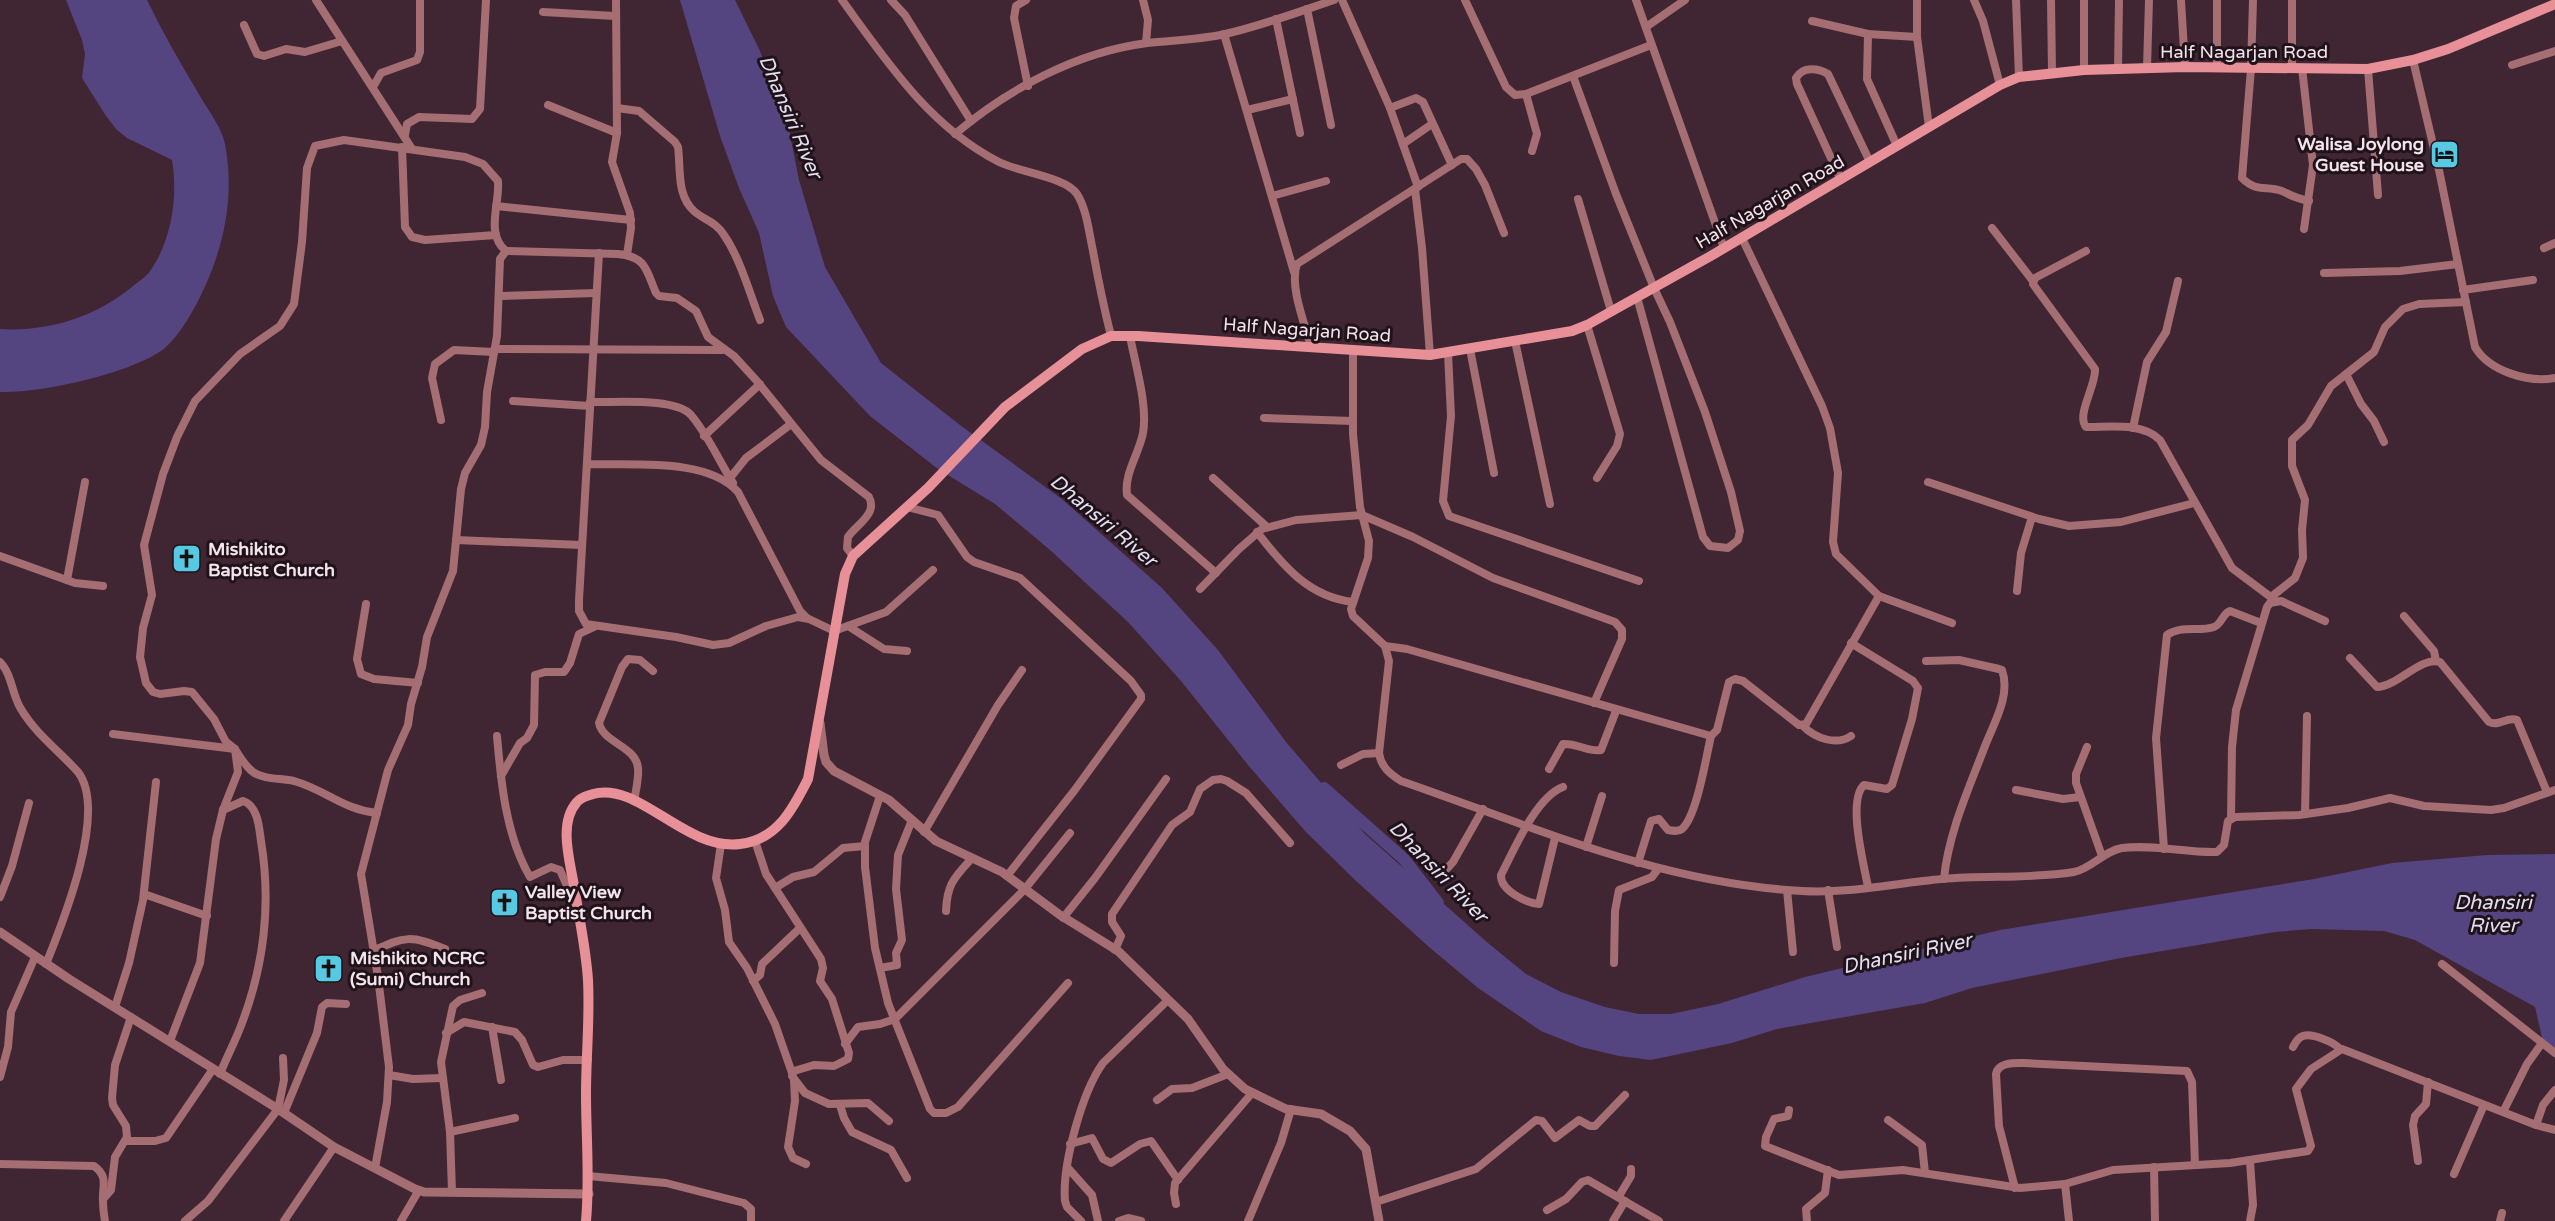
<svg xmlns="http://www.w3.org/2000/svg" width="2555" height="1221" viewBox="0 0 2555 1221" font-family="'Varela Round',sans-serif">
  <style>
    .water { fill: #54447f }
    .lines { fill: none; stroke-linecap: round; stroke-linejoin: round }
    .river { stroke: #54447f; stroke-width: 12 }
    .minor { stroke: #a46e72; stroke-width: 8 }
    .tertiary { stroke: #a46e72; stroke-width: 9 }
    .secondary { stroke: #e79097; stroke-width: 10 }
    .labels { text-anchor: middle; dominant-baseline: central; stroke-width: 6; stroke-linejoin: round; paint-order: stroke }
    .street-label { font-size: 18px; fill: #f5e3eb; stroke: #1f1319 }
    .poi-label { font-size: 18px; font-weight: bold; fill: #f5e3eb; stroke: #1f1319; text-anchor: start }
    .water-label { font-size: 20px; font-style: italic; fill: #e2def1; stroke: #1f1319 }
  </style>
  <rect width="100%" height="100%" fill="#402533"/>
  <g class="water">
    <path d="M66 0H147C163 33 181 64 200 96 208 110 222 128 225 144 237 206 219 267 188 319 181 330 170 346 158 353 122 375 42 393 0 392V329C48 332 96 317 133 286 139 281 146 277 150 271 172 240 178 196 172 160L127 138 116 129 106 116 82 78 85 54 82 40Z"/>
    <polygon points="680,0 735,0 760,51 787,119 799,180 825,267 881,363 960,425 1062,499 1162,588 1218,650 1286,742 1365,834 1488,943 1526,974 1561,992 1605,1007 1639,1014 1671,1014 1718,1004 1805,977 2000,930 2314,879 2392,863 2487,855 2555,854 2555,1053 2543,1042 2535,1007 2415,940 2384,931 2312,929 2275,932 2121,958 1972,988 1925,1003 1777,1029 1732,1043 1651,1060 1619,1056 1581,1047 1541,1031 1478,988 1429,947 1355,880 1305,831 1248,765 1181,681 1128,622 1050,550 995,504 938,469 870,416 786,327 773,296 759,233 739,188 720,136"/>
  </g>
  <g class="lines">
    <polyline class="river" points="1324,788 1404,859 1438,903"/>
    <g class="minor">
      <polyline points="316,0 412,149"/>
      <polyline points="616,0 617,133 612,162 630,213 631,228 627,255"/>
      <path d="M842 0C887 62 929 126 999 162 1018 172 1066 177 1077 194 1087 210 1089 233 1093 251 1098 279 1104 308 1111 336"/>
      <polyline points="891,0 905,15 971,121"/>
      <polyline points="1026,0 1016,6 1014,18 1028,86"/>
      <polyline points="1143,0 1148,20 1146,43"/>
      <polyline points="1342,0 1390,108 1418,187"/>
      <polyline points="1465,0 1506,87 1515,95 1526,94 1651,45"/>
      <polyline points="1636,0 1724,248"/>
      <polyline points="1917,0 1917,37 1929,127"/>
      <polyline points="1974,0 1983,21 2000,85"/>
      <polyline points="2016,0 2019,77"/>
      <polyline points="2051,0 2052,72"/>
      <polyline points="2181,0 2185,67"/>
      <polyline points="2217,0 2217,66"/>
      <path d="M2253 0 2251 69 2242 178C2257 193 2266 185 2282 191 2292 196 2298 199 2309 201"/>
      <polyline points="2292,0 2292,67"/>
      <polyline points="1307,9 1331,125"/>
      <polyline points="543,12 615,16"/>
      <polyline points="1276,19 1300,133"/>
      <polyline points="1812,21 1868,34 1917,37"/>
      <polyline points="244,25 257,54 264,56 286,49 305,52 342,41"/>
      <polyline points="1646,27 1685,0"/>
      <polyline points="1224,34 1294,272"/>
      <polyline points="1868,34 1867,79 1897,146"/>
      <path d="M2413 60 2439 170 2475 347C2489 371 2528 383 2555 378"/>
      <polyline points="2512,65 2555,51"/>
      <polyline points="2147,68 2149,0"/>
      <polyline points="2302,68 2313,165 2304,229"/>
      <polyline points="2118,69 2119,0"/>
      <polyline points="2368,69 2378,195"/>
      <polyline points="2084,70 2084,0"/>
      <polyline points="1573,76 1616,194 1654,288 1670,322 1705,412 1731,492 1740,531 1738,540 1728,548 1710,546 1703,537 1637,297"/>
      <polyline points="373,87 381,73 417,60 420,52 420,0"/>
      <polyline points="1526,94 1537,134 1532,151"/>
      <polyline points="548,105 617,133"/>
      <path d="M617 108 639 111 675 142 678 147C681 169 676 196 695 212 705 220 717 223 724 235 740 258 750 294 760 320"/>
      <polyline points="1390,108 1416,98 1423,102 1452,165"/>
      <polyline points="1247,110 1293,99"/>
      <path d="M955 134C1008 89 1077 52 1147 43 1173 40 1199 40 1225 34 1261 26 1298 12 1334 0"/>
      <polyline points="405,135 407,124 419,117 472,119 480,109 486,0"/>
      <polyline points="1403,144 1432,124"/>
      <polyline points="402,147 405,227 412,237 425,240 496,235"/>
      <path d="M1841 180 1797 84 1796 78C1803 66 1818 68 1828 74L1870 162"/>
      <polyline points="1415,189 1422,248 1430,355"/>
      <polyline points="1272,196 1326,181"/>
      <polyline points="1578,199 1611,311"/>
      <polyline points="496,206 631,220"/>
      <polyline points="1992,228 2033,281"/>
      <polyline points="1742,238 1822,406 1830,428 1838,473 1833,542 1836,554 1879,596 1952,623"/>
      <polyline points="2544,248 2555,243"/>
      <path d="M2086 251 2035 278 2033 284 2095 369C2096 386 2076 415 2086 427 2110 427 2142 422 2160 440L2232 568 2276 601"/>
      <polyline points="599,253 579,600 579,611 586,624 676,637 713,645 729,643 766,626 798,617 809,619 834,631 886,612 933,570"/>
      <polyline points="2324,273 2400,271 2458,264"/>
      <polyline points="2463,290 2533,280"/>
      <polyline points="500,296 596,293"/>
      <polyline points="1587,325 1620,434 1617,446 1597,478"/>
      <path d="M1130 336C1135 364 1148 405 1143 433 1139 454 1124 473 1127 495L1216 573"/>
      <polyline points="1515,341 1550,504"/>
      <path d="M1311 347C1305 324 1289 286 1297 264L1461 159H1467L1476 169 1485 185 1504 233"/>
      <polyline points="495,349 722,350"/>
      <polyline points="1470,349 1494,473"/>
      <path d="M1353 350V434L1360 507 1369 541 1368 558 1351 609 1353 616 1385 646 1389 661 1379 753C1381 767 1390 774 1401 781 1534 827 1659 883 1802 891 1848 894 1896 883 1942 879 1986 875 2030 879 2074 872 2091 869 2104 851 2122 848 2153 844 2186 853 2217 852L2224 845 2228 821 2235 817 2299 815 2348 808 2390 798 2424 806 2491 810 2504 808 2555 790"/>
      <polyline points="1448,353 1451,416 1443,501 1449,516 1639,581"/>
      <polyline points="2346,374 2361,404 2374,421 2384,442"/>
      <polyline points="513,401 590,406"/>
      <path d="M590 402C614 403 675 397 691 415 708 435 719 461 733 483"/>
      <polyline points="1264,418 1353,421"/>
      <polyline points="441,420 432,378 435,364 454,350 494,352"/>
      <polyline points="2133,428 2147,362 2166,332 2178,281"/>
      <polyline points="704,436 760,384"/>
      <path d="M587 464C631 466 707 457 738 492L800 611 807 618"/>
      <polyline points="730,478 746,458 791,424"/>
      <polyline points="1213,478 1267,527"/>
      <polyline points="1928,482 2039,519 2069,526 2121,522 2194,503"/>
      <polyline points="907,507 938,515 967,557 974,562 1020,578 1131,681 1141,695 1141,699 1074,791 1007,876"/>
      <path d="M1257 532C1283 566 1309 597 1353 602"/>
      <polyline points="456,540 582,545"/>
      <polyline points="0,556 75,583 103,586"/>
      <polyline points="67,580 85,482"/>
      <polyline points="1200,589 1239,549 1262,529 1296,520 1362,515 1413,537 1493,578 1615,622 1622,630 1622,639 1594,703"/>
      <polyline points="2017,591 2021,553 2032,517"/>
      <polyline points="2271,597 2295,578 2303,558 2302,530 2305,500 2292,466 2292,440 2308,425 2331,386 2374,352 2385,327 2403,309 2419,304 2466,302"/>
      <polyline points="366,604 357,659 361,674 374,679 418,683"/>
      <polyline points="2404,616 2434,651 2436,661"/>
      <polyline points="848,626 884,649 907,651"/>
      <path d="M1851 643 1913 681 1918 688 1912 719 1892 785 1887 789 1864 785C1847 800 1864 865 1868 887"/>
      <polyline points="1385,646 1407,649 1711,736 1717,730 1729,682 1735,679 1743,681 1799,725 1806,724 1879,596"/>
      <path d="M2350 658 2377 687C2398 686 2421 656 2440 662L2489 722C2499 727 2507 716 2517 720L2547 792"/>
      <path d="M1926 661 1959 660 1999 669 2002 670C2011 695 1994 723 1985 746 1969 788 1948 834 1944 879"/>
      <path d="M0 662C12 674 12 695 21 709 35 733 59 751 78 772 108 811 63 922 46 964"/>
      <path d="M1803 726C1815 738 1836 746 1851 736"/>
      <path d="M113 734 235 749C240 757 245 766 253 772 264 780 281 778 294 781 326 790 342 809 377 813"/>
      <path d="M497 736C501 783 506 836 530 877L551 867 560 870 574 902"/>
      <polyline points="2087,747 2076,774 2076,783 2102,856"/>
      <polyline points="1341,765 1363,754 1379,753"/>
      <path d="M1549 769 1563 744C1577 743 1588 752 1601 750L1616 711"/>
      <polyline points="501,776 520,743 527,738 534,725 535,675 545,672 564,672 570,663 579,634 594,627"/>
      <polyline points="2016,790 2063,799 2080,797"/>
      <polyline points="880,796 865,842 865,867 875,948 888,1003 930,1109 934,1113 946,1113 958,1107 1068,983"/>
      <path d="M634 801C636 790 639 778 638 768 636 746 603 743 599 723L622 667 628 659 640 660 653 671"/>
      <polyline points="2305,814 2307,716"/>
      <polyline points="2231,819 2232,747 2236,710 2267,607 2270,603 2281,601 2325,621"/>
      <polyline points="924,832 998,705 1022,670"/>
      <path d="M1555 838 1539 904C1526 903 1500 890 1501 875 1514 850 1536 797 1563 787"/>
      <polyline points="755,841 766,874 821,959 823,968 820,981 832,999 849,1053 848,1059 834,1066 814,1065 794,1071 792,1076 805,1093 829,1104 868,1103 889,1121"/>
      <polyline points="721,844 716,878 725,910 729,942 747,968 775,1024 792,1073"/>
      <polyline points="1586,847 1602,796"/>
      <path d="M2164 849 2156 738 2167 635C2180 625 2200 632 2214 627 2222 624 2222 614 2230 611L2261 623"/>
      <path d="M1638 863 1651 821 1659 819 1668 830C1673 831 1678 832 1682 829 1697 816 1706 757 1711 736"/>
      <polyline points="1442,874 1453,862 1483,809"/>
      <polyline points="775,888 793,877 814,872 843,848 865,846"/>
      <polyline points="1787,890 1793,952"/>
      <polyline points="1828,890 1837,947"/>
      <polyline points="144,894 207,916"/>
      <polyline points="0,897 12,866 29,803"/>
      <path d="M946 911C947 884 954 878 972 858"/>
      <polyline points="1063,918 1095,878 1166,779"/>
      <polyline points="1115,950 1121,936 1112,922 1112,914 1172,825 1190,812 1200,789 1213,780 1221,779 1227,781 1246,793 1290,843"/>
      <path d="M373 951C405 936 411 935 445 949"/>
      <polyline points="1614,963 1615,911 1619,890 1652,877 1658,869"/>
      <polyline points="2442,964 2555,1053"/>
      <polyline points="880,968 897,965 896,953 902,940 896,889 898,855 912,820"/>
      <polyline points="753,981 760,975 762,964 800,928"/>
      <polyline points="115,1007 129,963 143,900 156,782"/>
      <polyline points="492,1027 501,1080"/>
      <polyline points="446,1033 464,1022 515,1032 522,1040 533,1065 538,1067 563,1060 588,1060"/>
      <path d="M170 1041 200 963 216 839 223 810 238 772 235 749 226 742 214 719 192 692 184 691 160 694 153 692 146 683 140 657 143 628 152 595 144 545 163 474 177 437 195 401 240 354 280 326 294 304 302 242 307 168 315 146 344 140 465 157 483 164 498 181C500 204 485 234 506 251L618 254C647 257 646 270 656 293L659 296 677 298 696 311 708 337 734 356 756 380 821 460 869 497C878 514 856 525 848 537L847 548 853 556"/>
      <polyline points="845,1044 858,1027 880,1024 895,1019 1024,890 1070,833"/>
      <path d="M2293 1047C2295 1043 2299 1037 2303 1036 2312 1033 2334 1042 2340 1049"/>
      <path d="M220 1074C227 1056 236 1040 242 1023 264 965 271 902 261 841 259 827 258 806 243 801L223 810"/>
      <polyline points="389,1075 413,1079 442,1078"/>
      <polyline points="0,1077 8,1047 11,1012 35,957"/>
      <polyline points="794,1080 795,1101 788,1147 793,1158 806,1164"/>
      <polyline points="1157,1100 1172,1089 1192,1088 1228,1074"/>
      <polyline points="840,1105 844,1118 852,1132 891,1150 907,1178"/>
      <polyline points="1789,1110 1788,1116 1774,1119 1766,1137 1765,1146 1839,1175 1903,1170 2020,1188 2065,1184 2113,1170 2230,1163 2308,1151 2311,1146 2296,1089 2311,1069 2342,1049 2536,1125 2555,1130"/>
      <polyline points="2503,1112 2527,1064 2542,1043"/>
      <polyline points="284,1113 317,1033 322,1007 327,1003 346,1004"/>
      <polyline points="1888,1120 1922,1145 1925,1173"/>
      <polyline points="2536,1125 2543,1105 2555,1090"/>
      <polyline points="450,1132 515,1118"/>
      <polyline points="126,1141 155,1141 166,1138 213,1069"/>
      <polyline points="1070,1144 1092,1138 1103,1159 1111,1163 1140,1144 1151,1141 1178,1180"/>
      <polyline points="2250,1161 2253,1205 2250,1221"/>
      <polyline points="2418,1161 2413,1125 2415,1116 2426,1104 2428,1082"/>
      <path d="M0 1164 94 1166C109 1177 102 1186 103 1201 103 1208 104 1215 105 1221"/>
      <polyline points="1067,1167 1092,1195 1098,1221"/>
      <polyline points="2154,1167 2155,1221"/>
      <polyline points="375,1168 387,1102 389,1067 378,977 361,874 388,770 408,725 411,704 422,667 427,637 453,571 461,489 465,473 481,445 485,427 487,392 497,336 500,259 506,251"/>
      <polyline points="2454,1174 2484,1105"/>
      <polyline points="588,1176 666,1183 744,1203 751,1209 751,1221"/>
      <polyline points="2065,1184 2069,1221"/>
      <path d="M2015 1188 1999 1126 1996 1074C1998 1062 2014 1063 2024 1063L2187 1071 2192 1082 2195 1165"/>
      <polyline points="452,1192 450,1132 441,1062 453,1006 460,1000 482,993"/>
      <polyline points="1619,1196 1631,1176 1631,1169"/>
      <polyline points="103,1199 111,1190 115,1157 127,1137 126,1126 113,1105 112,1098 115,1065 131,1017"/>
      <polyline points="1376,1202 1476,1169 1536,1120 1542,1121 1555,1138 1579,1120 1590,1126 1595,1126 1625,1095"/>
      <polyline points="1176,1204 1174,1193 1175,1183 1252,1093"/>
      <polyline points="1547,1210 1566,1199 1582,1182 1588,1180 1659,1221"/>
      <polyline points="185,1221 208,1201 278,1109 284,1080 283,1058"/>
      <polyline points="284,1221 334,1147"/>
      <polyline points="401,1221 419,1190"/>
      <path d="M1081 1221 1067 1207 1065 1201C1062 1165 1082 1092 1103 1063L1168 1000"/>
      <polyline points="1119,1221 1128,1218 1141,1221"/>
      <polyline points="1248,1221 1281,1143 1291,1109"/>
      <polyline points="1613,1221 1625,1201"/>
      <polyline points="1807,1221 1806,1209 1825,1193 1828,1170"/>
      <polyline points="2500,1221 2502,1213"/>
    </g>
    <g class="tertiary">
      <polyline points="820,723 824,755 826,762 834,771 889,800 936,841 1002,872 1060,915 1118,951 1188,1019 1223,1069 1245,1089 1286,1109 1321,1114 1350,1131 1366,1149 1379,1221"/>
      <polyline points="0,932 69,979 278,1109 334,1147 415,1189 424,1192 589,1194"/>
    </g>
    <path class="secondary" d="M586 1221C590 1179 586 1136 586 1094 586 1056 590 1018 588 980 586 949 579 917 574 886 570 861 558 823 577 802 581 797 587 796 593 794 639 781 685 851 740 844 777 840 793 809 808 779L845 574 853 556 928 488 1005 407 1082 349 1111 336H1138L1430 355 1572 331 1587 325 1709 257 2000 85 2019 77 2084 70 2185 67 2368 69 2413 60 2448 49 2555 4"/>
  </g>
  <defs>
    <symbol id="hotel-square" viewBox="-11 -11 22 22"><rect x="-9" y="-9" width="18" height="18" rx="4" fill="#57c9e2" stroke="#1f1319"/><path d="M-6-4.5h1.5V1H6V5H4.5V3h-9V5H-6ZM-4 0a1.8 1.8 0 1 1 3.6 0ZM.5 0V-2.5h3Q6-2.5 6 0Z" fill="#111"/></symbol>
    <symbol id="church-square" viewBox="-11 -11 22 22"><rect x="-9" y="-9" width="18" height="18" rx="4" fill="#57c9e2" stroke="#1f1319"/><path d="M-1.2-6h2.4v3.5h3.3v2.4h-3.3V6h-2.4V-.1h-3.3v-2.4h3.3Z" fill="#111"/></symbol>
  </defs>
  <g fill-rule="evenodd">
    <use href="#hotel-square" x="2428" y="138" width="33" height="33"/>
    <use href="#church-square" x="170" y="542" width="33" height="33"/>
    <use href="#church-square" x="488" y="886" width="33" height="33"/>
    <use href="#church-square" x="312" y="952" width="33" height="33"/>
  </g>
  <g class="labels">
    <g class="street-label">
      <text x="2244" y="52">Half Nagarjan Road</text>
      <text transform="translate(1770 202) rotate(-30)">Half Nagarjan Road</text>
      <text transform="translate(1307 330) rotate(4)">Half Nagarjan Road</text>
    </g>
    <g class="poi-label">
      <text x="2424" y="144" text-anchor="end">Walisa Joylong<tspan x="2424" dy="21">Guest House</tspan></text>
      <text x="208" y="549">Mishikito<tspan x="208" dy="21">Baptist Church</tspan></text>
      <text x="525" y="892">Valley View<tspan x="525" dy="21">Baptist Church</tspan></text>
      <text x="350" y="958">Mishikito NCRC<tspan x="350" dy="21">(Sumi) Church</tspan></text>
    </g>
    <g class="water-label">
      <text transform="translate(790 117) rotate(67)">Dhansiri River</text>
      <text transform="translate(1103 521) rotate(40)">Dhansiri River</text>
      <text transform="translate(1438 872) rotate(46)">Dhansiri River</text>
      <text x="2493" y="903">Dhansiri<tspan x="2493" dy="23">River</tspan></text>
      <text transform="translate(1907 954) rotate(-12)">Dhansiri River</text>
    </g>
  </g>
</svg>
